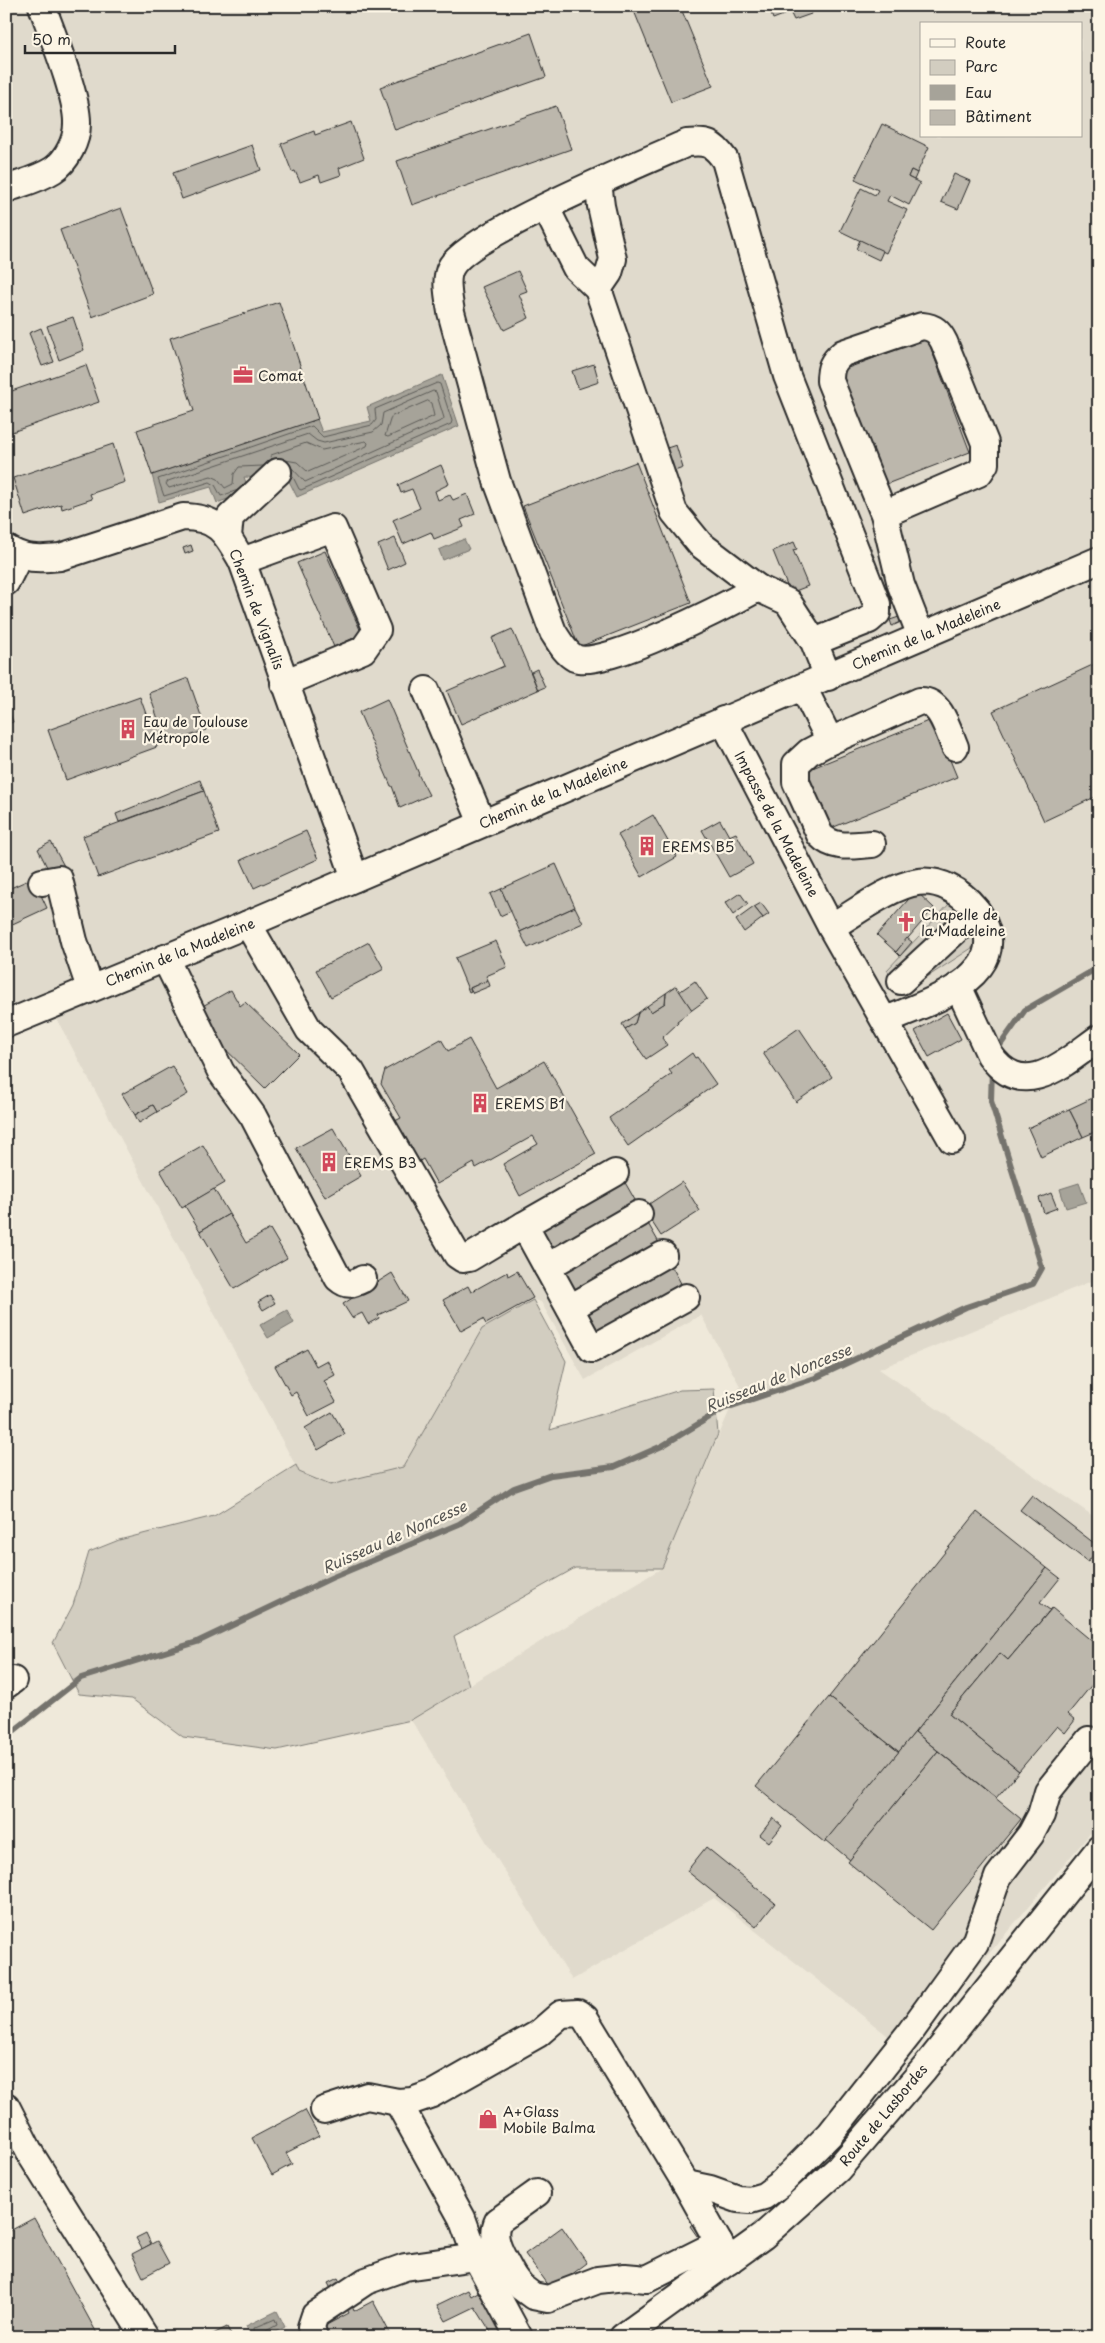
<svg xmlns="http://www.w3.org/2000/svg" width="1105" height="2343" viewBox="0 0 1105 2343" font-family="'Playpen Sans',sans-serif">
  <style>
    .built { fill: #e0dacc; fill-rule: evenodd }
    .green { fill: #d2cdc0; stroke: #7e7c76 }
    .water { fill: #a6a399; stroke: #75736d }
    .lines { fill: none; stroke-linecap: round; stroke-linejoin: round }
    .shore { stroke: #5c5b57; stroke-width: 1 }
    .stream { stroke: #75736d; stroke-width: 6 }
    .building { fill: #bcb7ac; stroke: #2b2b2b }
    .minor-casing { stroke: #2b2b2b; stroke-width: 30 }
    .minor { stroke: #fcf5e5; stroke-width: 26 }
    .labels { text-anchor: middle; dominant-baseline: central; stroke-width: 4.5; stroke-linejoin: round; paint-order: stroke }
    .poi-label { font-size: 14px; fill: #2b2b2b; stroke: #fcf5e5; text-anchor: start }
    .street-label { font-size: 14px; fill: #2b2b2b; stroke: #fcf5e5 }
    .water-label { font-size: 15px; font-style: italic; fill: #565552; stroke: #fcf5e5 }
  </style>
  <rect width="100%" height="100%" fill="#efe9da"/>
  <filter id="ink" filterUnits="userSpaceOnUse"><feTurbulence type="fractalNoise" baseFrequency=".02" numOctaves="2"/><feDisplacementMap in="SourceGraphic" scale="10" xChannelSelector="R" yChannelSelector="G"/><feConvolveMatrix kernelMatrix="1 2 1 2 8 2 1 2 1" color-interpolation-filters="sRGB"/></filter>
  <g filter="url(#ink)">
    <path class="built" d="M6 6H1099V1278L879 1369 1099 1520V1823L907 2051 714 1898 572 1980 411 1720 662 1568 740 1386 701 1315 585 1380 541 1302 533 1300 482 1329 403 1467 330 1485 299 1472 45 997 6 1013ZM921 24H1081V136H921Z"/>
    <g class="green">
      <polygon points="951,902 978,944 904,992 887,970"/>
      <polygon points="533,1300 566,1361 550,1430 680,1390 714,1389 718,1434 662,1568 575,1568 454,1636 469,1685 411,1720 277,1750 183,1737 132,1699 79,1694 53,1643 73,1605 89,1552 119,1540 214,1516 296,1465 299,1472 330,1485 403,1467 482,1329"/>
    </g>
    <g class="water">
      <polygon points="442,375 459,426 297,497 288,479 244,477 249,491 217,503 211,487 159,502 152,475 317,419 322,432 371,421 367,407"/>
      <polygon points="464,539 469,549 443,560 439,550"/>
      <polygon points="1079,1183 1086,1202 1066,1208 1060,1189"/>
      <polygon points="287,1310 294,1323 268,1338 260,1325"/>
      <polygon points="277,2311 285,2327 265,2337 251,2337 246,2326"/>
    </g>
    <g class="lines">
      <g class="shore">
        <polygon points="428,401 431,403 434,416 388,437 385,436 391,417"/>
        <polyline points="272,459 270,457 271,455 306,443 322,450 366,441 368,443 367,446 308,472 297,462 285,460"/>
        <polyline points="263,466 239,467 234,474 233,484 225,488 218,479 211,476 169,488 166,484 168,481 308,434 317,441 324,443 373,432 381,425 383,413 433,391 436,392 444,418 443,420 305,482 292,468"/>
        <polyline points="238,490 221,496 215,485 210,482 164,496 158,479 312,426 323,437 372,425 376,420 375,409 437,383 440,384 452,421 451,424 301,490 299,489 292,475"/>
        <polyline points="255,2337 254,2328 275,2319 277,2325 266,2331 265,2337"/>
      </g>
      <g class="stream">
        <polyline points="996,1051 1025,1010 1099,967"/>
        <polyline points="6,1737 81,1678 197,1642 331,1578 459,1524 514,1488 551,1475 614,1467 662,1446 723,1409 815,1378 966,1307 1033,1284 1042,1268 991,1101 992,1068"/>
      </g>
    </g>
    <g class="building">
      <polygon points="632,6 680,6 713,86 671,102"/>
      <polygon points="768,6 783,6 786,14 773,19"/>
      <polygon points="783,6 809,6 811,14 794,20 790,12 786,14"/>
      <polygon points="531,33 546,77 395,130 380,87"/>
      <polygon points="556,106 571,149 412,205 397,161"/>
      <polygon points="351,122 364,158 339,168 341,175 321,182 319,175 300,182 295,171 292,172 281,144 314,131 315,135"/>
      <polygon points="882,124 929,147 917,173 911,170 908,177 920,183 909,205 890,195 887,201 907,210 886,253 840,231 861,188 875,195 878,190 855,179"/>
      <polygon points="252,145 261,170 182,199 173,173"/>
      <polygon points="911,170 917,173 914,180 908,177"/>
      <polygon points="954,174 970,181 958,209 941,202"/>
      <polygon points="121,208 153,294 92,317 60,230"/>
      <polygon points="860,240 883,251 879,260 856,249"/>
      <polygon points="518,271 527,291 519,294 529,318 504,330 482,287"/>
      <polygon points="279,302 318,419 152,475 137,430 194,411 170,338"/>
      <polygon points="73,317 84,350 59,360 47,326"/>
      <polygon points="41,328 54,362 42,366 29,333"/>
      <polygon points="927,338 970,452 884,485 840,371"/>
      <polygon points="594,364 599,382 578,389 572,371"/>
      <polygon points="86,365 99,402 6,434 6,393"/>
      <polygon points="113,444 125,482 90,494 92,499 62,509 61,504 25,516 13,478"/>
      <polygon points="676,445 683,468 669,473 661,450"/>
      <polygon points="636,462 691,603 579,647 523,506"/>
      <polygon points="441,465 449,484 435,491 438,500 450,495 453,500 467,494 475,514 461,520 464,527 434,539 431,532 403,544 393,520 420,508 412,489 401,493 398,485"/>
      <polygon points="395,538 405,562 388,570 378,545"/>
      <polygon points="794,542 797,549 793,550 808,586 790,593 773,551"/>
      <polygon points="191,545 193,551 185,554 183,548"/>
      <polygon points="325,551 362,634 334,647 297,563"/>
      <polygon points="899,617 901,622 892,626 890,620"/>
      <polygon points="512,629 538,690 461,724 447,691 504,666 492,638"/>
      <polygon points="1099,662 1099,795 1044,821 993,711"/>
      <polygon points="537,669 545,687 538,690 531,672"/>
      <polygon points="188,678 206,730 167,744 163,735 154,738 157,747 66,780 48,730 140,697 151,728 160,725 149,693"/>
      <polygon points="387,699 419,774 418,774 429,795 400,808 392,786 391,786 359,712"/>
      <polygon points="6,703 13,722 6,725"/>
      <polygon points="933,719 957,777 829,829 805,771"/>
      <polygon points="200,780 204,791 119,822 116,814"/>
      <polygon points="204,791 219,833 98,877 83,836"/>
      <polygon points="653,815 677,857 642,877 618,835"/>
      <polygon points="720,820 729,836 736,833 753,864 729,877 702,830"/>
      <polygon points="306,831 318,859 254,888 241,860"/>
      <polygon points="51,842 64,866 50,873 38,849"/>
      <polygon points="556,864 575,907 520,932 501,889"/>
      <polygon points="33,878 47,908 6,927 6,890"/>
      <polygon points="501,889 511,911 500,916 490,894"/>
      <polygon points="916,891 934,908 896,952 877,935"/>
      <polygon points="740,893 748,904 733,915 725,903"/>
      <polygon points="761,903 769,914 763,918 754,907"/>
      <polygon points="575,907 583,923 528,948 520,932"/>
      <polygon points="754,907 763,918 744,932 736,920"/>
      <polygon points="907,938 912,942 900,956 896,952"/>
      <polygon points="496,941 507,967 486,976 488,980 470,988 471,991 469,992 455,958"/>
      <polygon points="369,942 384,969 331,997 316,970"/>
      <polygon points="488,980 490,986 473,993 470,988"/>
      <polygon points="695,981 707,999 692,1010 679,992"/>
      <polygon points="676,986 692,1010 677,1021 678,1023 662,1038 667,1045 646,1059 625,1029 635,1023 638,1013 647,1006 651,1012 665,1003 666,993"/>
      <polygon points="231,990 240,1006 245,1002 299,1054 265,1088 212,1036 199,1008"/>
      <polygon points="666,993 665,1003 651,1012 647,1006"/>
      <polygon points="638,1013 635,1023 625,1029 622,1024"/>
      <polygon points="947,1013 961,1039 929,1057 915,1031"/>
      <polygon points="799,1028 832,1077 796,1102 763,1053"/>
      <polygon points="441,1039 448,1051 469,1039 496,1088 544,1061 596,1154 520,1196 503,1164 538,1144 533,1136 476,1168 474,1163 437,1184 423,1159 418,1162 395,1121 401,1118 381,1084 385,1070"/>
      <polygon points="692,1053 695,1058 697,1057 716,1084 628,1146 609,1118 672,1074 669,1070"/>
      <polygon points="172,1066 188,1094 157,1112 153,1105 135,1115 122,1094"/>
      <polygon points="1099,1095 1099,1130 1083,1137 1069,1109"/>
      <polygon points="153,1105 157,1112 139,1123 135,1115"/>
      <polygon points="1069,1109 1083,1137 1041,1157 1028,1128"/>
      <polygon points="333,1128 361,1176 325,1197 296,1148"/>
      <polygon points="203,1145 225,1183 182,1208 160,1170"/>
      <polygon points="623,1179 639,1207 550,1256 534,1228"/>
      <polygon points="682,1182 700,1211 661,1236 643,1208"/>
      <polygon points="214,1189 229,1214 200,1231 185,1206"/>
      <polygon points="1051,1193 1057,1208 1044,1213 1039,1198"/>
      <polygon points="229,1214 246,1243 270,1229 287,1258 234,1289 200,1231"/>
      <polygon points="646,1220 662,1248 572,1298 557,1270"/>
      <polygon points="669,1261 684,1289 595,1339 579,1311"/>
      <polygon points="517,1271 533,1298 486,1324 483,1319 461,1331 443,1300 468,1286 471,1292 507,1272 508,1276"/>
      <polygon points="392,1273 408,1301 378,1315 379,1318 368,1324 362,1313 352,1318 343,1304"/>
      <polygon points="270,1295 275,1303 263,1310 258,1302"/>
      <polygon points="307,1349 316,1366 327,1360 335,1375 324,1381 336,1402 309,1416 296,1392 291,1395 275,1366"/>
      <polygon points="332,1412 345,1434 318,1450 305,1428"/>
      <polygon points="1032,1495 1099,1547 1088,1562 1020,1510"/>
      <polygon points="977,1512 1047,1568 899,1752 829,1697"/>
      <polygon points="1047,1568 1060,1578 1040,1603 1050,1610 1008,1660 1000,1653 949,1714 1019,1771 996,1798 915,1732"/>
      <polygon points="1052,1608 1099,1647 1099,1676 1068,1714 1075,1720 1065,1733 1057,1726 1019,1771 949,1714 1000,1653 1008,1660"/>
      <polygon points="829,1697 899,1752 825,1843 756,1786"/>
      <polygon points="915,1732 938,1751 850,1860 826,1840"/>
      <polygon points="938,1751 1021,1819 931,1930 848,1862"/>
      <polygon points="773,1818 782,1826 769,1842 760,1835"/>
      <polygon points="706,1847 775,1903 756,1927 687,1871"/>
      <polygon points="305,2110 319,2136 286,2153 292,2164 272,2175 252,2138"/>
      <polygon points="34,2218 99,2337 6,2337 6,2233"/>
      <polygon points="696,2221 704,2231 697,2236 690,2226"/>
      <polygon points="562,2227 587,2263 551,2290 525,2254"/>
      <polygon points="146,2233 151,2244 142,2249 136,2238"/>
      <polygon points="157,2241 169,2263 143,2277 132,2254"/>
      <polygon points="338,2278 343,2288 333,2293 328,2283"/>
      <polygon points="468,2290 471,2296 478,2292 482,2298 485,2297 509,2337 494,2337 475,2307 446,2321 437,2305"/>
      <polygon points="373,2301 392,2337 321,2337 317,2330 349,2313 347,2309 352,2306 354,2311"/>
      <polygon points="227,2327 232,2337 209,2337 209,2336"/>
    </g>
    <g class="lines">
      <defs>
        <g id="minor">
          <polyline points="598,183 601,206 613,259 609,273 598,289"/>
          <path d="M6 189C22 183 39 179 53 170 67 161 77 140 77 124 78 97 52 34 42 6"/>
          <polyline points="546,208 576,268 598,289 674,512 700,544 758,588"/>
          <path d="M884 514 979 473 985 464V443L944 342C939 332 934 327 922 326L843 353C832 362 830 368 830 381L884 514 901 585 921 636"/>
          <polyline points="228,536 230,517 278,472"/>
          <path d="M6 548C23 560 40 559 60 557L183 517C218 517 226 533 242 561L355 878"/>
          <polyline points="242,561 333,528 377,630 363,650 284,683"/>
          <polyline points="6,582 19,556"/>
          <path d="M814 642 869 620 877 613V604L787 376 725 160C713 143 707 141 687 143 644 162 469 234 451 267 444 279 449 299 451 312L497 481 553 632C559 641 565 653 575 658 603 670 729 604 758 588L788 602 814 642 828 677"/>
          <path d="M803 687 830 741 809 752 796 764V782L820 835C834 850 854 845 872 844"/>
          <polyline points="426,690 482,823"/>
          <polyline points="723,720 831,927 952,1140"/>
          <path d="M830 741 920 701C941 700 948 731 955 747"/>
          <polyline points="42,882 59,879 74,941 90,988"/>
          <polyline points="248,924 309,1030 351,1071 457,1255 463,1259 469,1258 524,1225 592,1349 686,1297"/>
          <path d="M831 927C855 913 890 886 918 882 958 876 1008 929 980 966 959 994 917 1007 886 1020"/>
          <path d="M165 958 221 1072 253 1116 338 1278C348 1287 353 1284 363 1279"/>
          <polyline points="901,981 977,911"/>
          <path d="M958 986 990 1055C1024 1103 1065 1062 1099 1038"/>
          <polyline points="6,1024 248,924 1099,560"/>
          <polyline points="524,1225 615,1173"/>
          <polyline points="547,1267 639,1214"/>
          <polyline points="570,1308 663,1255"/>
          <polyline points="6,1685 13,1680"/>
          <polyline points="398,2102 462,2218 476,2257 519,2337"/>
          <polyline points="6,2106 31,2155 145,2337"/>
          <polyline points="324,2110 367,2096 398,2102 412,2101 432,2094 538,2034 561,2014 578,2013 585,2018 686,2184 729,2261"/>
          <polyline points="686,2184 710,2189 738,2199 750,2200 764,2196 779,2185 830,2134 909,2034 975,1943 998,1877 1031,1834 1041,1815 1048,1791 1089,1740"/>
          <path d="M512 2275C504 2259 489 2239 498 2221L537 2193"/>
          <polyline points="490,2283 512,2275 521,2287 533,2296 548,2299 598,2280 625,2277 647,2279 719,2243"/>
          <polyline points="314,2337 311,2327 315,2315 366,2281 405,2267 476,2257"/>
          <polyline points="623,2337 763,2236 838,2169 924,2069 1099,1849"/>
        </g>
      </defs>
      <use href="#minor" class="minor-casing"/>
      <use href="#minor" class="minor"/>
    </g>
  </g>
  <defs>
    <symbol id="office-bare" viewBox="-9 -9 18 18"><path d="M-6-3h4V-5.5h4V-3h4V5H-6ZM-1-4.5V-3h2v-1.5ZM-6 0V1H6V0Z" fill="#d1495b" stroke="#fcf5e5" stroke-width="2.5" paint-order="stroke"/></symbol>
    <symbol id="building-bare" viewBox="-9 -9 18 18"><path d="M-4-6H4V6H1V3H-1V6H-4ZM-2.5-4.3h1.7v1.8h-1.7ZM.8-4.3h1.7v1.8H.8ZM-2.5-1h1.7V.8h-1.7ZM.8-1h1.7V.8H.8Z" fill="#d1495b" stroke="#fcf5e5" stroke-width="2.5" paint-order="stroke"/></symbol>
    <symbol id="church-bare" viewBox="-9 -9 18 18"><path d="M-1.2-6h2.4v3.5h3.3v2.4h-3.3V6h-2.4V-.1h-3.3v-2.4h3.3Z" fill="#d1495b" stroke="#fcf5e5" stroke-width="2.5" paint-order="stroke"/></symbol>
    <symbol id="shop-bare" viewBox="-9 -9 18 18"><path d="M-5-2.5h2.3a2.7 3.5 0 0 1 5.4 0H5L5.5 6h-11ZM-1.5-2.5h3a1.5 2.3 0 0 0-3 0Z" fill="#d1495b" stroke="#fcf5e5" stroke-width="2.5" paint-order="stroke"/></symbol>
  </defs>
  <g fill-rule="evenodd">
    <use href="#office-bare" x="229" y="361" width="28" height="28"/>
    <use href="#building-bare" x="114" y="715" width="28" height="28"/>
    <use href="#building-bare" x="633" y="832" width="28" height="28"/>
    <use href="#church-bare" x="892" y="908" width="28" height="28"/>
    <use href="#building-bare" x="466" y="1089" width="28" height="28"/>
    <use href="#building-bare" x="315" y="1148" width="28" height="28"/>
    <use href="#shop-bare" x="474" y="2105" width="28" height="28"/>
  </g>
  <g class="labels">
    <g class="poi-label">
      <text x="258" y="375">Comat</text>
      <text x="143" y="721">Eau de Toulouse<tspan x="143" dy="16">Métropole</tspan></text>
      <text x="662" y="846">EREMS B5</text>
      <text x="921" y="914">Chapelle de<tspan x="921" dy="16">la Madeleine</tspan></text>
      <text x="495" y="1103">EREMS B1</text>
      <text x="344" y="1162">EREMS B3</text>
      <text x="503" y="2111">A+Glass<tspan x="503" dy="16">Mobile Balma</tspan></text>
    </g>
    <g class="street-label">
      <text transform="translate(257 609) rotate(69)">Chemin de Vignalis</text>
      <text transform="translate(926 634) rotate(-23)">Chemin de la Madeleine</text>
      <text transform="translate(553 793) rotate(-23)">Chemin de la Madeleine</text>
      <text transform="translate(777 824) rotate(62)">Impasse de la Madeleine</text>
      <text transform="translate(180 952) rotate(-22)">Chemin de la Madeleine</text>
      <text transform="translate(883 2115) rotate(-50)">Route de Lasbordes</text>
    </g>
    <g class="water-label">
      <text transform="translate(778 1377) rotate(-22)">Ruisseau de Noncesse</text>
      <text transform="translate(394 1536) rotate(-24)">Ruisseau de Noncesse</text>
    </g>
  </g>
  <rect width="1105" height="2343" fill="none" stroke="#fcf5e5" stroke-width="25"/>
  <rect x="12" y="12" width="1080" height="2318" fill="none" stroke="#2b2b2b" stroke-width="2" filter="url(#ink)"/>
  <rect x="920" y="22" width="162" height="115" fill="#fcf5e5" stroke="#a8a49b"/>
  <rect x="930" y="39" width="25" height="8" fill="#fcf5e5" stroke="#a8a49b"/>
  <text x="965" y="48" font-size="15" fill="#2b2b2b">Route</text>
  <rect x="930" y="60" width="25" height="15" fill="#d2cdc0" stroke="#a8a49b"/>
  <text x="965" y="72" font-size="15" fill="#2b2b2b">Parc</text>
  <rect x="930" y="85" width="25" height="15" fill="#a6a399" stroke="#a8a49b"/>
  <text x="965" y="98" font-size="15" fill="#2b2b2b">Eau</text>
  <rect x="930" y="110" width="25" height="15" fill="#bcb7ac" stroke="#a8a49b"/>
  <text x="965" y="122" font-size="15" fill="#2b2b2b">Bâtiment</text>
  <path d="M25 45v8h150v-8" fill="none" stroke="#2b2b2b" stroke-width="2.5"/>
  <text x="32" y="45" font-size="15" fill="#2b2b2b" stroke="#fcf5e5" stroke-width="4" paint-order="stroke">50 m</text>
</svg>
